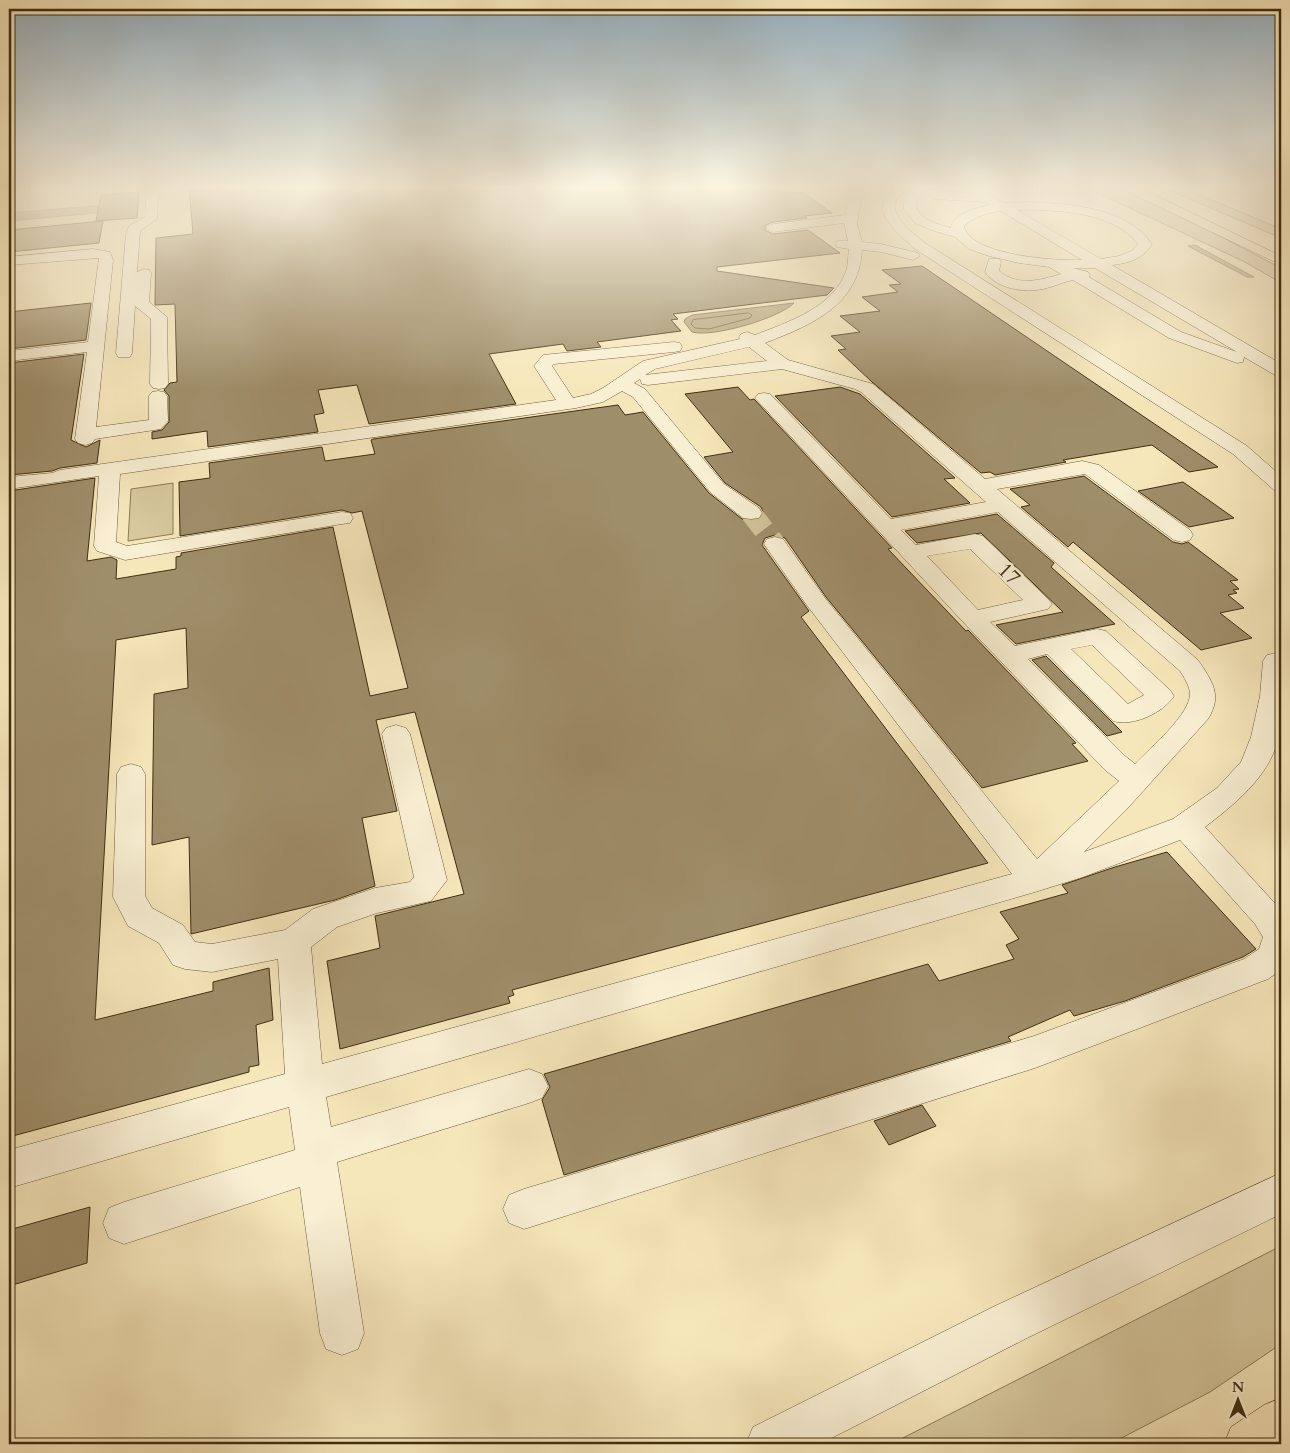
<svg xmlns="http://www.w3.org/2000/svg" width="1290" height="1453" viewBox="0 0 1290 1453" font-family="Cardo,serif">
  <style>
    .green { fill: #d7c89e; stroke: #8c7b58 }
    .water { fill: #b8a882; stroke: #887756 }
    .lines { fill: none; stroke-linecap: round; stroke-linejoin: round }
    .shore { stroke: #7c6b4a; stroke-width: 1 }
    .building { fill: #9f8e6a; stroke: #402e13 }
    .minor-tunnel { stroke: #d2c299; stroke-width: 21; stroke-dasharray: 21 11; stroke-linecap: butt }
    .minor-casing { stroke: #6e5c3d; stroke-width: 1 }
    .highway-casing { stroke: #402e13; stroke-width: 1 }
    .minor { fill: #f9efd3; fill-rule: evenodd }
    .highway { fill: #f6e7bb; fill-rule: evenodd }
    .labels { text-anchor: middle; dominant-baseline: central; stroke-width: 5; stroke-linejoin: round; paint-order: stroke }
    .street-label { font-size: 21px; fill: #402e13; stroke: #f9efd3 }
  </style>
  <rect width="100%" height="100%" fill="#f6e7bb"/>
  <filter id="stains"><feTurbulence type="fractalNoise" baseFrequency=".004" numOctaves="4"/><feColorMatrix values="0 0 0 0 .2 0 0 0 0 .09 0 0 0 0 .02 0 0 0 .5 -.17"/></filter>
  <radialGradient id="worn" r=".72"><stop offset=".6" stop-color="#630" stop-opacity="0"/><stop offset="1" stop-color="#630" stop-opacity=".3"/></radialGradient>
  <g class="green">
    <polygon points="1083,186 1114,186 1125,190 1208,230 1281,268 1281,283 1245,262"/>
    <polygon points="1159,186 1179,186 1281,229 1281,238"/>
    <polygon points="173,483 173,534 128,541 131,489"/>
    <polygon points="1281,1246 1281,1344 1210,1392 1110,1444 891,1444"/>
  </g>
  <g class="water">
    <polygon points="107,205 106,212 9,221 9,213"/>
    <polygon points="1195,245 1254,277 1247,277 1188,246"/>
    <path d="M794 303C780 318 712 338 692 332L684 322 685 319 692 315Z"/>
  </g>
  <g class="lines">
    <polygon class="shore" points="749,313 752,315 750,318 709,329 695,328 691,324 693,320"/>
  </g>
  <g class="building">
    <polygon points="189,186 492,186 495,190 540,186 541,188 563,186 702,186 709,191 772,186 781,192 804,193 832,213 804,216 807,218 773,222 765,226 765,230 773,234 808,230 840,253 717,267 717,271 834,288 827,295 673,314 678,319 671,320 681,331 597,342 601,347 567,351 563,344 489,354 516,404 369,424 357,385 318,390 324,413 314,415 318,432 208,447 207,431 152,439 152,432 162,430 169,422 169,396 164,390 170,383 177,382 175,304 155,305 156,238 193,234"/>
    <polygon points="139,192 137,218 96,221 101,195"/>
    <polygon points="103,221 99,243 9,252 9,230"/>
    <polygon points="922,266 1218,467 1189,472 1152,445 1063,460 1066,462 995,475 990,472 981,473 872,382 838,350 846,349 831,336 860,332 840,316 880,311 862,297 898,292 889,285 901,284 882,270"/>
    <polygon points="91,303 86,340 9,349 9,312"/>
    <polygon points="84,354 71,440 86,447 100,440 97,463 60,468 52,471 9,475 9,363"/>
    <polygon points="738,387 750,400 754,399 892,548 888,549 966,631 968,630 1076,743 1072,744 1088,761 982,788 826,597 785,538 775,535 765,538 762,545 809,611 801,617 988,863 512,990 514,995 508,997 510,1003 340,1049 327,961 380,948 375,916 464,894 415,712 376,720 397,811 362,818 375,886 335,900 191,934 189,837 152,845 154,694 188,688 186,628 116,640 95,1020 213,991 213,982 269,968 273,1020 256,1025 259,1065 249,1067 249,1072 9,1137 9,491 95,478 87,561 111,557 117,560 116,579 176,569 176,557 181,556 181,553 333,527 370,696 408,688 362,511 352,513 342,510 180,536 179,482 210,478 209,463 322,447 325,461 375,454 371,440 373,439 618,405 625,415 643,412 709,493 742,519 759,520 764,514 761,507 725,483 704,457 733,452 685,394"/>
    <polygon points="840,387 860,394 955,478 944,479 970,503 892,517 775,396"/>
    <polygon points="1084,476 1173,542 1182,544 1188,542 1238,580 1230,581 1239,589 1233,590 1237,593 1228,595 1244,608 1220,613 1252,638 1201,650 1073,542 1068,547 1021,507 1030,505 1010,489"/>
    <polygon points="1183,482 1234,518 1189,527 1138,491"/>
    <polygon points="997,514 1054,563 1051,567 1115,624 1016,644 996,625 1063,612 981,533 917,543 905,531"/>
    <polygon points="1046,656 1122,732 1107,736 1032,660"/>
    <polygon points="1167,852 1256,949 1243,957 1125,1001 1074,1016 1070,1010 1008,1037 1011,1041 564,1175 542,1100 550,1087 544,1074 928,964 939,981 1014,959 1006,945 1019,939 1000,912 1068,893 1062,885 1115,867"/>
    <polygon points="922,1105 936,1126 889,1145 874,1121"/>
    <polygon points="90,1207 87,1263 9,1286 9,1230"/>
  </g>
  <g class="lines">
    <polyline class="minor-tunnel" points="751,513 775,544"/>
    <defs>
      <g id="minor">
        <polygon points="147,186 159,186 157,219 140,231 137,272 144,269 149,270 151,273 149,302 167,317 168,384 165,388 159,389 153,388 150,384 151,319 135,306 132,353 130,357 118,357 116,353 126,234 129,226 145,217"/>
        <path d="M834 186H847L861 198 857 224 862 242 881 244 918 253 920 256 913 260 881 252 862 250C859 306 811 325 765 343L788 360 873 384 985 479 1082 461 1099 465 1190 530 1193 535 1190 540 1182 542 1174 540 1085 474 997 489 1198 660C1212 681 1223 695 1208 719L1127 809 1084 852 1173 819 1217 788 1241 762 1251 737 1260 696 1263 661 1267 655 1276 653 1281 654C1281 677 1283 702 1281 725 1276 771 1239 801 1205 827L1281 910V970L1268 979 1035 1068 524 1229 509 1223 503 1209 509 1195 524 1189 1034 1036 1244 959 1259 949 1263 937 1255 924 1180 840 1083 877 1035 892 326 1097 331 1127 529 1069 542 1074 548 1086 542 1098 529 1103 337 1162 364 1333 358 1349 342 1355 326 1349 320 1333 300 1187 124 1244 109 1238 103 1223 109 1208 124 1202 295 1150 289 1107 9 1188V1150L285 1074 278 959 212 972 185 969 173 965 159 943 128 926 113 897 117 774 121 767 131 764 141 767 145 774V896L152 908 183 925 195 942 212 944 285 930 313 909 375 888 410 882 414 877 382 734 386 728 396 725 406 728 410 734 447 880 431 901 377 913 337 927 311 947 322 1064 1012 874 806 604 764 544 767 539 775 537 783 539 825 598 1037 859 1119 781 1105 770 964 623 755 398 758 394 764 393 770 394 891 519 986 502 861 392 855 389 782 369 648 385 642 384 640 379 634 383 645 389 724 484 759 508 762 513 759 518 751 519 743 518 710 492 633 397 622 391 603 402 576 408 120 474 116 542 127 546 342 512 350 513 353 518 350 523 342 524 125 560 97 551 94 546 99 476 9 489V477L52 473 60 470 556 400 534 366 543 355 674 342 680 343 682 347 680 351 674 352 554 364 552 366 573 398 591 394 603 388 643 361 740 339 739 337 741 334 747 332 755 335C788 322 836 307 847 268 848 262 848 255 849 249L837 247 835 244 837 241H848L844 223 773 232 766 228 773 224 845 215 849 199ZM749 347 767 361 645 375 655 369ZM998 512 1180 671C1184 677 1189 685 1190 693 1191 714 1150 748 1135 764L1125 756 1028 659 1047 654 1113 721C1133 727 1163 713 1174 696L1170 690 1106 631 1097 629 1015 646 990 622 1048 609 1052 604 1048 599 983 536 975 534 916 545 901 530ZM970 549 1023 600 978 610 927 556ZM1092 645 1144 695 1128 704 1071 649Z"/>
        <path d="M896 186H910C906 191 899 194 896 200 889 217 914 234 925 243L1247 446 1281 476V492L1274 490 1233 454 915 249C896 232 865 208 896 186Z"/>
        <path d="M918 186H933L917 199C912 218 937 224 951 228 952 213 978 208 990 205L985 202 934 199 928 195 934 191 971 193 961 186C966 186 972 185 976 186 987 190 996 202 1006 203 1014 204 1022 202 1029 202 1071 204 1126 207 1152 244 1143 259 1129 263 1112 265L1281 364V376L1275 375 1244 357 1243 362 1237 363 1169 338 1073 280C1063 282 1053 287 1043 289 1024 293 997 289 985 272L989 259H999L1001 262 999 271C1019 287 1040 280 1061 274L1049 267 1019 263 989 256 969 249 955 237 931 230 915 223 904 209V202L910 191ZM1017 210C1054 209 1115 212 1138 244L1133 250 1119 256 1101 259ZM1001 211 1082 260C1057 261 970 256 964 226 975 216 987 213 1001 211ZM1073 268H1095L1237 352 1181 332 1089 277 1090 275 1088 272Z"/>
        <polygon points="93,249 110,252 113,260 96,427 149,420 149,396 152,392 158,391 164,392 167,396 168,421 161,429 95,439 92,443 85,445 78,443 75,439 87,352 9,361 9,351 88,342 99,258 9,265 9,257"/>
        <polygon points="1281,1173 1281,1214 1027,1338 820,1444 746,1444 753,1427 995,1306"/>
      </g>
      <g id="highway">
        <polygon points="1120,186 1136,186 1281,256 1281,265 1122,189"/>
        <polygon points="1281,1398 1281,1444 1224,1444 1231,1427 1264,1405"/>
      </g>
    </defs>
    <use href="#minor" class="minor-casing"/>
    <use href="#highway" class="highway-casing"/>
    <use href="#minor" class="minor"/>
    <use href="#highway" class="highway"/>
  </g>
  <linearGradient id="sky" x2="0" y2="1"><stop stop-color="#95afbf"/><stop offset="0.48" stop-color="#fbf4e0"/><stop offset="1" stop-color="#fbf4e0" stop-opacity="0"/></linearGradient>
  <rect width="1290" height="389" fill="url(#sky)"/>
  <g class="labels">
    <g class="street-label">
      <text transform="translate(1009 574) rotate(44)">17</text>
    </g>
  </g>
  <rect width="1290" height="1453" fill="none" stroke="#f6e7bb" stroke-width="30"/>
  <rect x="10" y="10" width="1270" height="1433" fill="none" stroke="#402e13" stroke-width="2.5"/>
  <rect x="15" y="15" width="1260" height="1423" fill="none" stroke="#402e13"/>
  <g transform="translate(1238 1400)" stroke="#f9efd3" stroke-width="4" paint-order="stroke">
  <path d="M0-4L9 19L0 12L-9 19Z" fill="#402e13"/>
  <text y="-8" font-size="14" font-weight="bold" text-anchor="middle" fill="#402e13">N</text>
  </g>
  <rect width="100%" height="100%" filter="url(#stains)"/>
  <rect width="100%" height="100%" fill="url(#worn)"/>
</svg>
